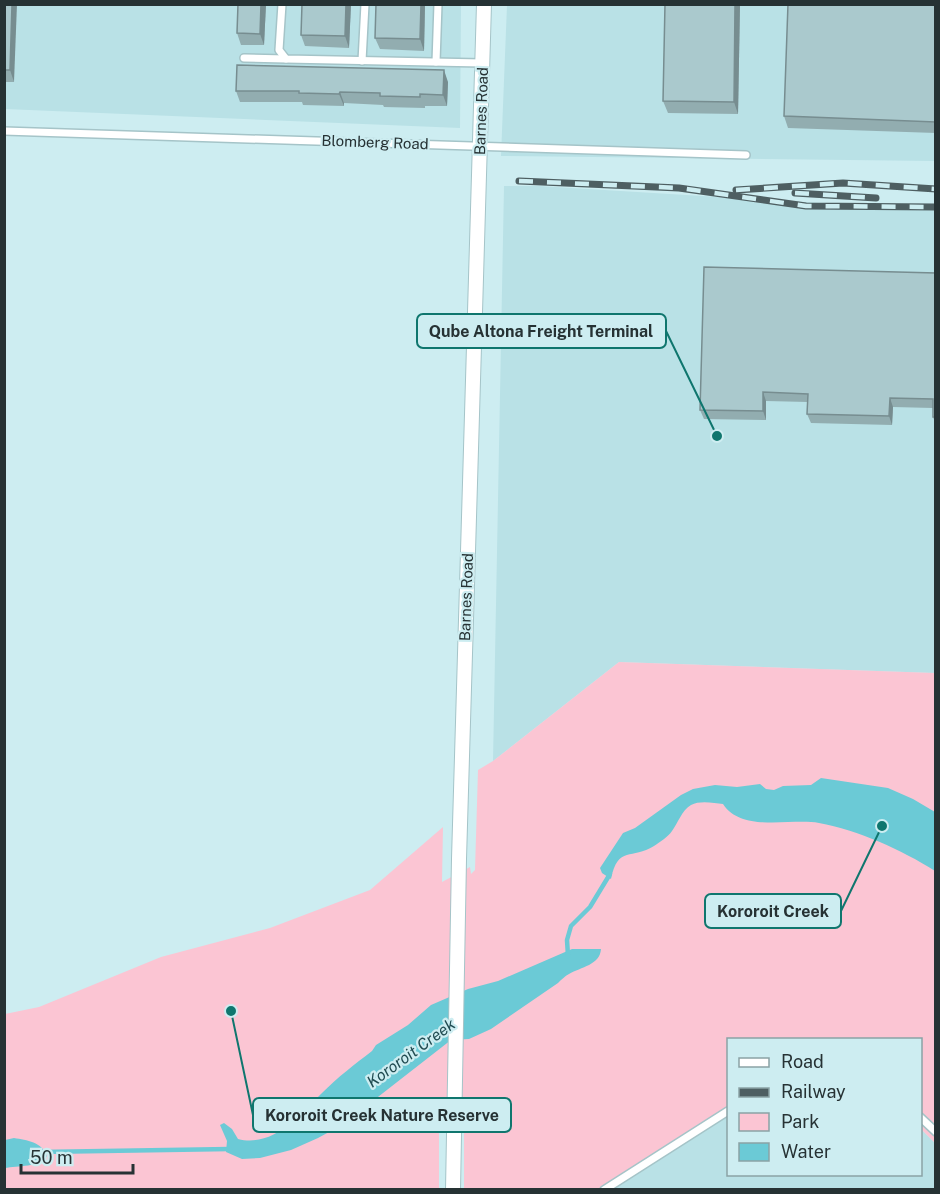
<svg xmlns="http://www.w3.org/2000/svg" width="940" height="1194" viewBox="0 0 940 1194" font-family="'Public Sans',sans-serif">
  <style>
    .built { fill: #b9e1e6 }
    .green { fill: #fbc5d3 }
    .water { fill: #6bcad6 }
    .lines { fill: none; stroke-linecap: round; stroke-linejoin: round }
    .stream { stroke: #6bcad6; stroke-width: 4.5 }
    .lane-casing { stroke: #a5c4c8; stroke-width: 10 }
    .street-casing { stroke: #a5c4c8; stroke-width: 16 }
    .lane { stroke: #fff; stroke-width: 7 }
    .street { stroke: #fff; stroke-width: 14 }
    .rail-casing { stroke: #4e5f62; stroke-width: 7 }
    .rail { stroke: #cdedf1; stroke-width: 4.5; stroke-dasharray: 14; stroke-linecap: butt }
    .wall { fill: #92adb0 }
    .shaded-wall { fill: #778d90 }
    .building { fill: #aac9cd; stroke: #778d90; stroke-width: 1.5 }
    .labels { text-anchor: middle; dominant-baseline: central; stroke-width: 4.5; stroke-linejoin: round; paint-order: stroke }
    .street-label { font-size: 15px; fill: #263234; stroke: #cdedf1 }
    .water-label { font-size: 16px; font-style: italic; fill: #204b51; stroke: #cdedf1 }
    .leader { fill: none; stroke: #0f766e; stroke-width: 2 }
    .callout-dot { fill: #0f766e; stroke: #cdedf1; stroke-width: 2 }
    .callout { fill: #cdedf1; stroke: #0f766e; stroke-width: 2 }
    .callout-label { font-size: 16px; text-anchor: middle; font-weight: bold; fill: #263234 }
  </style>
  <rect width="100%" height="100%" fill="#cdedf1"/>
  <g class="built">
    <polygon points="5,5 461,5 460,128 5,109"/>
    <polygon points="507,5 935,5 935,161 501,156"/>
    <polygon points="504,186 539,186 935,210 935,673 619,662 493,761"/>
    <polygon points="728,1112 728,1174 920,1174 921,1129 935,1143 935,1189 607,1190"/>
  </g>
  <polygon class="green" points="619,662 935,673 935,1143 921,1129 920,1040 728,1040 728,1112 607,1189 464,1189 464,1116 439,1130 439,1189 5,1190 5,1014 39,1007 161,957 270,928 370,890 443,827 442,882 470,867 471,874 475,870 478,770 493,761"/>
  <g class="water">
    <path d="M821 778 888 788 913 799 935 812V871C902 850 858 830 819 823 790 818 742 833 723 804 714 803 700 800 691 805 682 810 678 823 672 831 668 837 660 842 654 846 632 860 618 845 611 879L602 873 600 868 623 833 635 828 681 795 693 789 715 785 737 787 760 784 766 789 774 790 783 786 811 785Z"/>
    <path d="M572 949H601C600 965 581 967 569 974 565 976 561 980 558 983L491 1029 469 1039 451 1040 342 1125 318 1138 291 1150 260 1158 242 1159 226 1152 227 1141 220 1125 224 1123 232 1129 238 1139C273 1148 300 1115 322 1093 338 1077 355 1064 372 1051L376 1045 408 1025 431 1005 468 989 498 981Z"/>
    <path d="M14 1138C27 1140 42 1142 47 1156 41 1167 17 1166 5 1168V1140Z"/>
  </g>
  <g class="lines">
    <g class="stream">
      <polyline points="568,956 567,940 571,926 590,907 610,874"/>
      <polyline points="40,1152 230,1149"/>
    </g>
    <defs>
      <g id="lane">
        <polyline points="282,4 279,50 286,59 482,63"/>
        <polyline points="244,58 286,59"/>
        <polyline points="362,61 365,4"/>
        <polyline points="436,62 438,4"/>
        <polyline points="4,131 746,155"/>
        <polyline points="920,1117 936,1132"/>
        <polyline points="604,1190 728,1111"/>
      </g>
      <polyline id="street" points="453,1190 459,859 484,4"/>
    </defs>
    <use href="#lane" class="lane-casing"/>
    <use href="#street" class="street-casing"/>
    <use href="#lane" class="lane"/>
    <use href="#street" class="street"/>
    <defs>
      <g id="rail">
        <polyline points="519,181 679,188 806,206 936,207"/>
        <polyline points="736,190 843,183 936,189"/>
        <polyline points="795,193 876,198"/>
      </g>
    </defs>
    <use href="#rail" class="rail-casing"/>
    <use href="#rail" class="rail"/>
  </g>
  <g class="wall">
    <polygon points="4,4 14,82 4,82"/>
    <polygon points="238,4 266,4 264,45 241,45 237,33"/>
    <polygon points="351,4 349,48 305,46 301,35"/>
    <polygon points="425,4 424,51 380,49 375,38"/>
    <polygon points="665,4 740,4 738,114 668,113 663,101"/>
    <polygon points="936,4 936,133 788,128 784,116"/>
    <polygon points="448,82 447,106 425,106 425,108 384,107 383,105 344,103 344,106 303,105 302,102 240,102 236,91"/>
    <polygon points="936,273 936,425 933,417 933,408 893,407 892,425 811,423 807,414 808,402 766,401 766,420 704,419 700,410"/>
  </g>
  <g class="shaded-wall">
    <polygon points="12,4 17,4 14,82 10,70"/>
    <polygon points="261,4 266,4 264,45 260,34"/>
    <polygon points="346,4 351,4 349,48 345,36"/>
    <polygon points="421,4 425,4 424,51 420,39"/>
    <polygon points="735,4 740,4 738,114 734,102"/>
    <polygon points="444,70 448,82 447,106 443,95"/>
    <polygon points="340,92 344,103 344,106 339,94"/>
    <polygon points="763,392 766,401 766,420 763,411"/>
    <polygon points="890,398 893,407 892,425 889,416"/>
  </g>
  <g class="building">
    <polygon points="4,4 12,4 10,70 4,70"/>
    <polygon points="238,4 261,4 260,34 237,33"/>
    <polygon points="302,4 346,4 345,36 301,35"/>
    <polygon points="376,4 421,4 420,39 375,38"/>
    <polygon points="665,4 735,4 734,102 663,101"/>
    <polygon points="788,4 936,4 936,122 784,116"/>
    <polygon points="237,65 444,70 443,95 420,94 420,97 380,96 380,93 340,92 339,94 299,93 299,91 236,91"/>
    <polygon points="704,267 936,273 936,417 933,417 933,399 890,398 889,416 807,414 808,394 763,392 763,411 700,410"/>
  </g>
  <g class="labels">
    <g class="street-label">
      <text transform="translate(481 111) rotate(-88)">Barnes Road</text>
      <text transform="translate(375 142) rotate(2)">Blomberg Road</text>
      <text transform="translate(466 597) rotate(-88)">Barnes Road</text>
    </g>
    <g class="water-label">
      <text transform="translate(411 1053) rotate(-36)">Kororoit Creek</text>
    </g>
  </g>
  <path class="leader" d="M717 436L666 331M882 826L841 911M231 1011L253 1115"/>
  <g class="callout-dot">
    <circle cx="717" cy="436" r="6"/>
    <circle cx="882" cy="826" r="6"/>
    <circle cx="231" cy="1011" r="6"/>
  </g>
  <g class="callout">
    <rect x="417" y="314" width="249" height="34" rx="6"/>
    <rect x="705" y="894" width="136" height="34" rx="6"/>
    <rect x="253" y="1098" width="258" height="34" rx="6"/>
  </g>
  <g class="callout-label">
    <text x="541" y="337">Qube Altona Freight Terminal</text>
    <text x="773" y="917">Kororoit Creek</text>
    <text x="382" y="1121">Kororoit Creek Nature Reserve</text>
  </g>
  <rect width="940" height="1194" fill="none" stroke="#263234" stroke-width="12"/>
  <rect x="727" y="1038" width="195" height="138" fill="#cdedf1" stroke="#8aa2a5" stroke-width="1.5"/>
  <rect x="739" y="1058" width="30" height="9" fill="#ffffff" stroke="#8aa2a5" stroke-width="1.5"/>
  <text x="781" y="1068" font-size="18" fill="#263234">Road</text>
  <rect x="739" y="1088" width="30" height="9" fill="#4e5f62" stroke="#8aa2a5" stroke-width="1.5"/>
  <text x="781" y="1098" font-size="18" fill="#263234">Railway</text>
  <rect x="739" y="1113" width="30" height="18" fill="#fbc5d3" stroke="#8aa2a5" stroke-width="1.5"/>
  <text x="781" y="1128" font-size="18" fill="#263234">Park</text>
  <rect x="739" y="1143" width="30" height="18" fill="#6bcad6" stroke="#8aa2a5" stroke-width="1.5"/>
  <text x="781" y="1158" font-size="18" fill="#263234">Water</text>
  <path d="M21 1164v9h112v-9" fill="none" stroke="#263234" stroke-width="3"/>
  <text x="30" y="1164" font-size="18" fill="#263234" stroke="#cdedf1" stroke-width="4.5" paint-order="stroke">50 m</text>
</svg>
